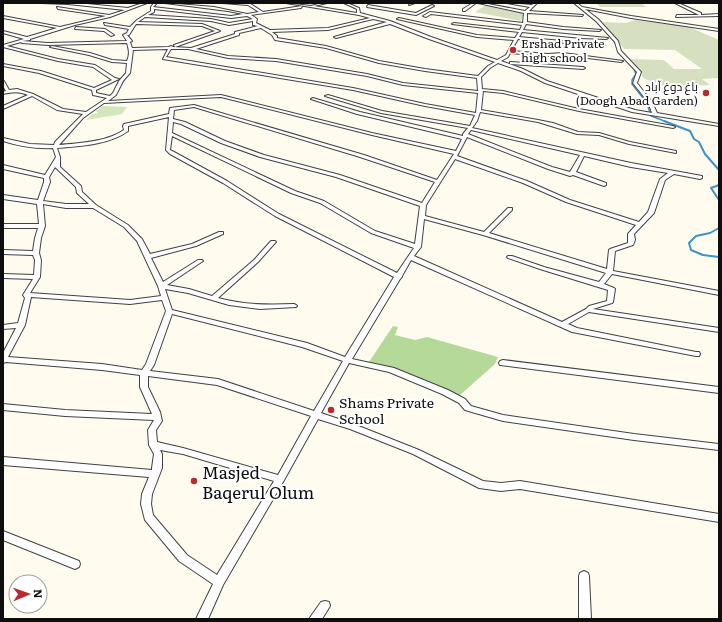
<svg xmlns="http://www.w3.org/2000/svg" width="722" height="622" viewBox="0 0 722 622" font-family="Literata,Cairo,serif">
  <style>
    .green { fill: #d1e8ba }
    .forest { fill: #b5d999 }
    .cemetery { fill: #d6e0c1 }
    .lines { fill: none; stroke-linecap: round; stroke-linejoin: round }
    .stream-far2 { stroke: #3e91ca; stroke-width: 1 }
    .stream-far1 { stroke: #3e91ca; stroke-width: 1.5 }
    .stream { stroke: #3e91ca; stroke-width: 2 }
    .minor-casing { stroke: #414141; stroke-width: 2 }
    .minor { fill: #fff; fill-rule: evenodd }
    .poi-dot { fill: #bb292f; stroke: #fff; stroke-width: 1.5 }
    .labels { text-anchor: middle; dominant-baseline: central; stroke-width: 4; stroke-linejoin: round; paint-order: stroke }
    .far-poi-label { font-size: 12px; fill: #0e0e0e; stroke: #fff; text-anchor: start }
    .poi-label { font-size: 14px; fill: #0e0e0e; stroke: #fff; text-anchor: start }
    .near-poi-label { font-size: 17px; fill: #0e0e0e; stroke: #fff; text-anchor: start }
  </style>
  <rect width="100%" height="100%" fill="#fffcef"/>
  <polygon class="green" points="103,106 127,107 122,114 86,120 92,114 98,113 96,111"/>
  <polygon class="forest" points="393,326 398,327 395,335 415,340 427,337 498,357 495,364 460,395 369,362"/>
  <g class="cemetery">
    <polygon points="596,3 641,3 646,7 600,7"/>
    <polygon points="486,5 524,12 521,21 475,12"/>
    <polygon points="635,20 687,26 719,40 719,78 702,79 710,85 691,86 692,88 663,87 643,78 640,69 630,59 664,60 674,69 702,69 675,50 624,49 603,22 626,23"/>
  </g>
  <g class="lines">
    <g class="stream-far2">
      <polyline points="573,3 600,25"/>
      <polyline points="604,29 616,44"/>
    </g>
    <polyline class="stream-far1" points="627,61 634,69 636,74 632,80 632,84 647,103 651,116 667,122"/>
    <g class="stream">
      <polyline points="664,121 690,131 694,139 699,142 705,154 719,170"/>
      <polyline points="719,185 711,188 719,200"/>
      <polyline points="719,228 710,233 696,236 689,243 691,250 703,255 719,257"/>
    </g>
    <defs>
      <g id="minor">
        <path d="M41 3H77L128 8 143 3H147L110 17 75 25 30 39V40L22 41 48 43 127 41 123 35 127 33 129 29 105 25 104 23 130 27 137 20 151 11V7L154 3H157L153 7 231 16 243 14 228 11 165 3 214 7 247 14 259 12 248 5 223 3H249L263 12 302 6 301 8 251 15 257 19 256 23 270 30 328 28 370 18 359 15 286 3 311 6 322 3H327L314 6 357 13V9L344 3H347L359 8 360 13 390 21 431 37 497 60 506 55 514 40 477 37 397 19 399 18 477 35 515 38 519 32 452 24 454 23 520 30 522 25 431 14 426 17 423 16 430 12 523 23 524 13 478 3H483L525 11 530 7 507 3 532 5 534 3H537L529 11 583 15 582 16 527 13V22L563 27 601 30 599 31 563 29 526 24 523 30 608 38 606 39 581 38 522 32 519 37 605 45 603 46 518 39 511 51 548 54 563 53 623 61 621 62 563 55 548 56 510 53 508 57 501 61 523 69 547 81 635 110 652 113 648 102 633 83 637 72 618 52 615 42 596 21 574 3H577L582 7 631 16 719 29V31L631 18 585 9 598 19 618 41 621 51 641 72 637 83 652 102 657 113 719 124V126L632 112 545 83 521 71 498 63 490 68 481 77 482 89 503 91 579 109 673 126 675 127 673 128 579 111 503 93 483 91 481 110 538 120 553 123 578 132 599 133 630 142 676 151V153L629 144 599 135 577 134 538 122 480 112 477 121 472 128 631 163 702 176V178L700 179 674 174 665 180 654 213 634 234 635 240 633 245 615 251 613 271 719 291V295L612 274 604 284 614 288 615 289 613 302 612 303 593 309 719 328V332L589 312 568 324 577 328 696 352H699L700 354 699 356H696L572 332 411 260 402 276V277L400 279 352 359 394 368 448 390 465 399 471 406 503 415 634 434 719 444V450L634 440 503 421 465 410 459 403 442 394 389 372 349 363 321 413 356 425 419 450 483 481 501 483 520 481 719 514V522L520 489 501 491 479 488 413 454 350 429 318 419 283 482 223 585 208 619H196L213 584 179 561 145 520 141 504 142 494 149 477 3 465V457L152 470V468L154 454 149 445 148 430 154 420 65 416 3 410V404L65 410 152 414 140 387V375L102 370 6 362 3 363V353L16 328 3 329V325L18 323 25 298 23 295 33 279 3 278V274L34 275 35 260 33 255 3 254V250L33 251 35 238 38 228H3V224H39L37 204 3 199V195L38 200 44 182V178L3 169V165L45 175 56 157 53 148C35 149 19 146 3 141V138L30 144 54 145 55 142 83 114 57 110 32 96 3 109V106L28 95C19 91 12 92 3 94V92L6 91 3 86V81H4L9 90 17 89 33 94 63 109 86 112 107 98 93 95 92 90 39 73 3 66V64L41 71 94 88 112 80 93 67 58 61 3 47V45L24 39 3 33V31L27 37 57 28 3 18V16L60 27 106 16 58 9 57 7 109 15 125 10 68 4ZM154 9 231 18 247 16 253 19 229 23 211 19 148 15 154 12ZM145 17 211 21 229 25 253 21V25L258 26 235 32V34L191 48 173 47 171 46 169 47 132 48 130 42 132 41 127 35H129L136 24 202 26 215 31 174 45 175 47 220 31 202 24 138 22ZM373 19 387 22 334 37 336 38 390 24 429 39 495 62 488 66 478 76 425 69 379 61 326 46 277 38V36L272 32 328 30ZM261 28 272 35 275 40 326 48 379 63 425 71 477 78 478 91 403 83 367 74 276 59 228 56 196 49 239 35V33ZM21 42 22 43 48 45 127 43C129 50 130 54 127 61L112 60 90 53 52 46 50 47 89 55 112 62 127 63 126 73 119 81 113 93 110 96 96 93V90L119 79 115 78 95 65 58 59 7 46ZM168 49 163 59 353 90 425 106 475 115 470 126 382 111 328 95 325 96 381 113 468 128 463 134V136L360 112 313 98 311 99 357 114 462 139 456 151 372 133 221 95 108 101 116 95 123 81 130 73 133 50ZM171 49H188L228 58 276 61 367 76 403 85 478 93 476 113 425 104 353 88 166 57ZM221 97 372 135 454 154 437 180 364 155 194 105 170 108 169 114 124 124 123 126 124 130C106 142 80 143 59 145L83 118 104 103ZM194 107 360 157 435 182 422 203 340 175 264 155 225 141 185 122 173 119 174 110ZM169 117 166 150 170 154 223 183 275 216 394 277 345 357 307 343 172 310 165 289 188 293 229 305 260 309 296 307 297 306 296 305 294 304C268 305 243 305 218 298L258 262 275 243 276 242 275 241H271L254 260 212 296 189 289 167 285 203 261 202 260H198L163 282 151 258 196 246 223 234V232H219L192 244 150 254 142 239 128 225 96 205 82 192 81 186 60 167V157L57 148C80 146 109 145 128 131V126ZM173 122 181 124 221 143 260 157 336 177 420 206 415 244 375 231 324 201 295 191 172 133ZM471 130 580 155 570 172 552 167 468 134ZM172 136 291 193 320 203 371 233 414 248 397 273 279 214 227 181 174 152 170 150ZM467 137 548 169 570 176 573 175 604 186 606 185V183L576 172 584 156 631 167 668 173 660 179 648 212 639 222 570 200 527 181 457 156ZM455 159 523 183 566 202 636 225 628 234V243L610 249 609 250 607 269 489 233 512 210V208H508L484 232 425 216 426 205ZM55 167 76 187 77 193 89 204H66L43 201 50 182 49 177ZM43 204 66 208H93L124 227 137 241 158 286 161 296 130 300 30 293 40 277 41 260 39 253 41 238 45 226ZM424 219 483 235 606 273 599 282 544 267 512 256H508L507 257 508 258 540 269 608 290 607 301 589 306 586 309 562 322 414 256 421 247ZM31 297 130 304 162 300 166 311 146 364 142 370 102 364 8 357 25 325ZM172 314 302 347 343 361 314 411 218 379 150 371 154 365ZM148 376 217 385 311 416 278 475 183 448 157 442 156 430 162 421 160 412 148 387ZM160 450 183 454 274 481 217 575 187 555 153 515 151 504 152 494 162 468V454Z"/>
        <polygon points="411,3 415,3 409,5"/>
        <polygon points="473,3 476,3 465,11 463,11 463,9"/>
        <polygon points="675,3 678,3 701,13 701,15 719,14 719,16 676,17 677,15 699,15"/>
        <polygon points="368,5 416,13 432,5 434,6 416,15 367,7"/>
        <polygon points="76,27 105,29 114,35 111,36 104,31 75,29"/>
        <polygon points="511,62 583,67 585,68 583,69 510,64 510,62"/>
        <polygon points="503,360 719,387 719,393 500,365 499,363 500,361"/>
        <polygon points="3,531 79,561 80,564 79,567 75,569 3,540"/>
        <polygon points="584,571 588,573 589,576 591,619 579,619 579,576 580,573"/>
        <polygon points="325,601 329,602 330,606 322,619 309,619 321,602"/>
      </g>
    </defs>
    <use href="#minor" class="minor-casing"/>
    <use href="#minor" class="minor"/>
  </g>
  <g class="poi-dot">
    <circle cx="513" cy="50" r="4"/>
    <circle cx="706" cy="93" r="4"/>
    <circle cx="331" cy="410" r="4"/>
    <circle cx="194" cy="481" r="4"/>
  </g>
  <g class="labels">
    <g class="far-poi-label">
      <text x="521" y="43">Ershad Private<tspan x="521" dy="14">high school</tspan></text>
      <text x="698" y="86" text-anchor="end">باغ دوغ آباد<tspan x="698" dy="14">(Doogh Abad Garden)</tspan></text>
    </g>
    <g class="poi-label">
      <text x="339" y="402">Shams Private<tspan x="339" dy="16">School</tspan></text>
    </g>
    <g class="near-poi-label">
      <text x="202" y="471">Masjed<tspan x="202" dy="20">Baqerul Olum</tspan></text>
    </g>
  </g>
  <rect width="722" height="622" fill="none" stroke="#0e0e0e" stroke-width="8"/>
  <g transform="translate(28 594) rotate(88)"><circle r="19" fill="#ffffff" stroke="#9f9f9f"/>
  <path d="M0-3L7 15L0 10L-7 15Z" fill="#bb292f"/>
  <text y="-6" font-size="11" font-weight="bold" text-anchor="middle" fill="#0e0e0e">N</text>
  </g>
</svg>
